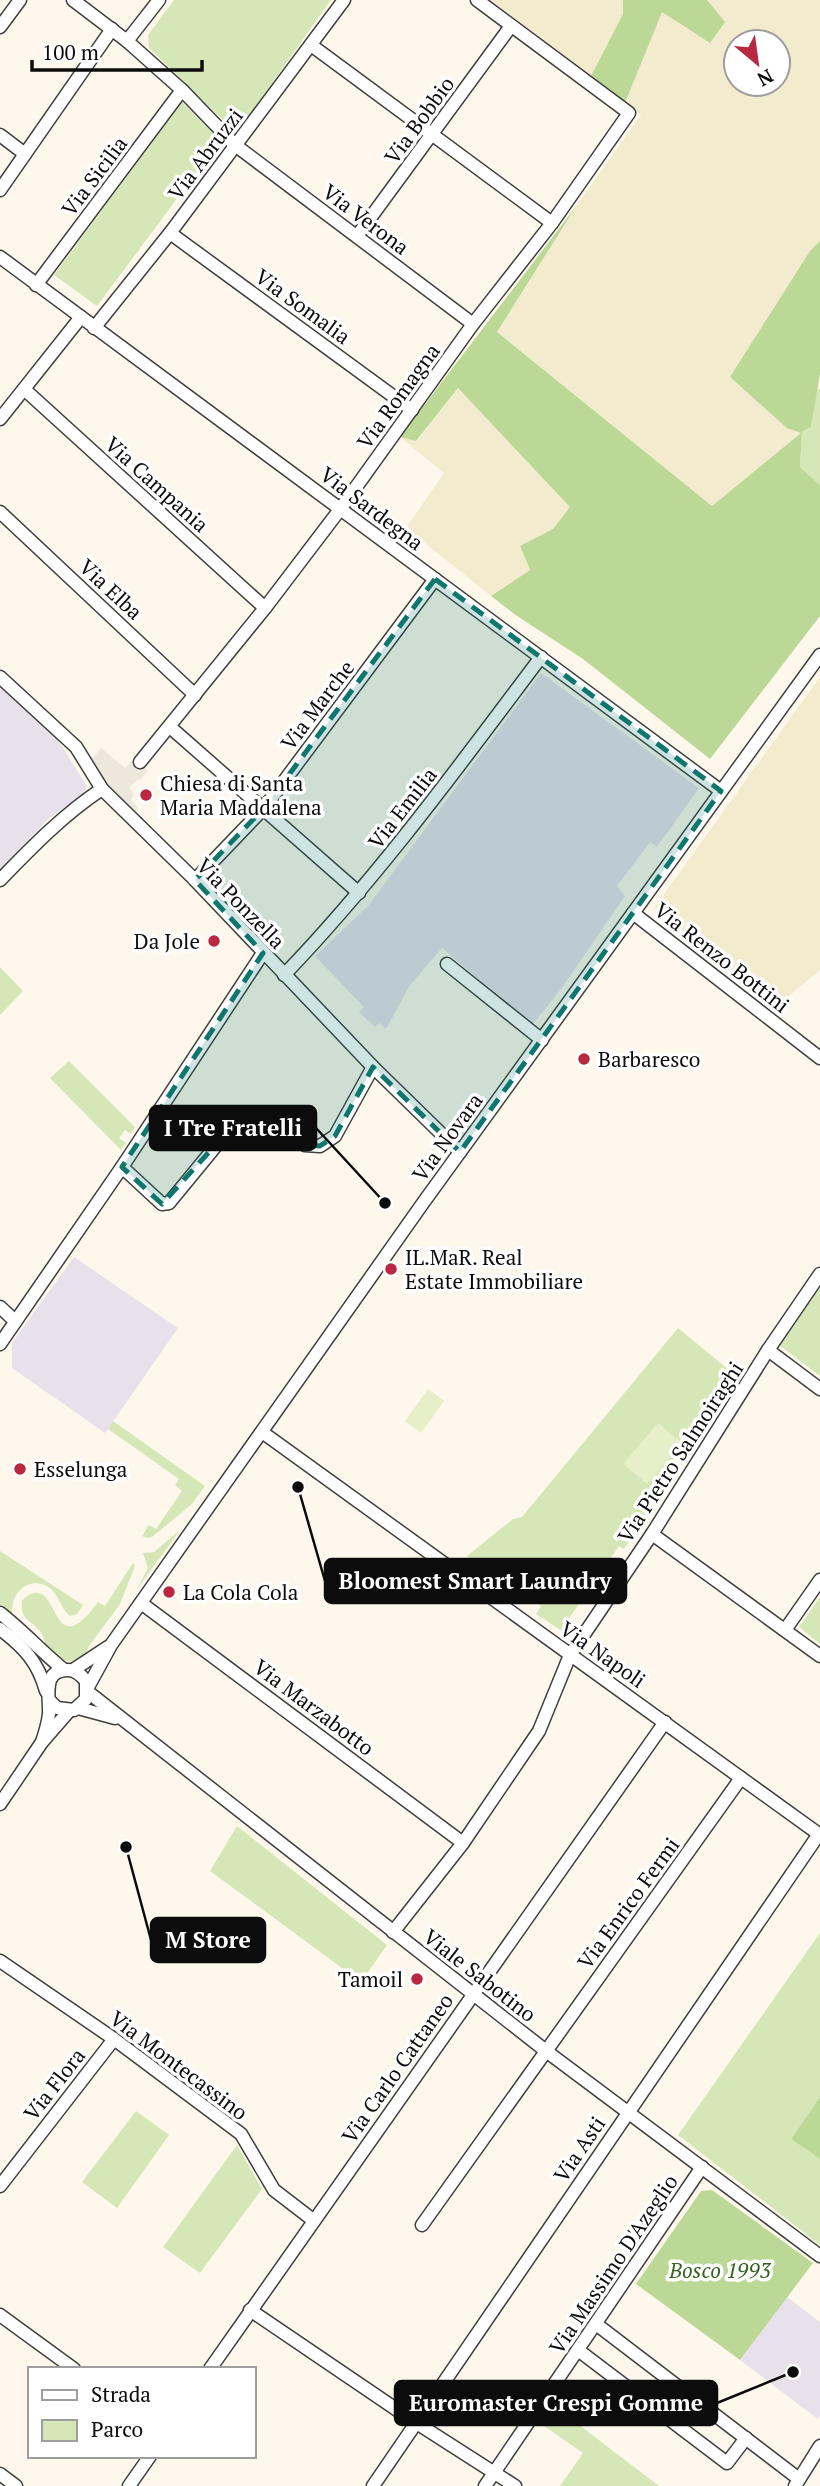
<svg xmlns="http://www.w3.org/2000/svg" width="820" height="2486" viewBox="0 0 820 2486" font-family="'PT Serif',serif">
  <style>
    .industrial { fill: #e8e0eb }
    .farmland { fill: #f3ebcd; fill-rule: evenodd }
    .green { fill: #d6e7b7 }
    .forest { fill: #bcd897 }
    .pitch { fill: #e6efc8 }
    .plaza { fill: #ede7dc }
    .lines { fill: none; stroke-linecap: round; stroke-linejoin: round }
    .minor-casing { stroke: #3f3f3f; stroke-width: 15 }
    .minor { stroke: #fff; stroke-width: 12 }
    .marked { fill: #0f766e; fill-opacity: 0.2; stroke: #0f766e; stroke-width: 5; stroke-dasharray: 14 9; stroke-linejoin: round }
    .poi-dot { fill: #b82841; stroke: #fff; stroke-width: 2.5 }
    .labels { text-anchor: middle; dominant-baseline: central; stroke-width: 7; stroke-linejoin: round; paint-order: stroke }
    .street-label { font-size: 21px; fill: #0c0c0c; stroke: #fff }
    .poi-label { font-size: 21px; fill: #0c0c0c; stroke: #fff; text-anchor: start }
    .park-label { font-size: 21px; font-style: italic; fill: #35621f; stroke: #fff }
    .leader { fill: none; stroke: #0c0c0c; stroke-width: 2.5 }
    .callout-dot { fill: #0c0c0c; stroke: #fff; stroke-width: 2.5 }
    .callout { fill: #0c0c0c; stroke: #0c0c0c; stroke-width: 2.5 }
    .callout-label { font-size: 23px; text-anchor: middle; font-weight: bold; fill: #fff }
  </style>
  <rect width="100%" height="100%" fill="#fef8ec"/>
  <g class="industrial">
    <polygon points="541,673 699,788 657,847 650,842 617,886 625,896 561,989 532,1025 442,948 410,985 386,1029 380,1023 375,1027 359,1012 364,1007 315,956 368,906"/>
    <polygon points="0,688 49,726 87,786 83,794 48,819 0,870"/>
    <polygon points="74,1257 178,1328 105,1433 12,1368 12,1343"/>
    <polygon points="787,2297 820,2322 820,2416 818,2419 740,2360"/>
  </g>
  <g class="farmland">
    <polygon points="487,0 623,0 623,14 590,78"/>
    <path d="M707 0H820V241L810 251 731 377 802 432 712 506 497 332 577 205 641 115 625 103 662 11ZM736 42H778V84H736Z"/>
    <polygon points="458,388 571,507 554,529 520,546 530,570 491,596 406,528 444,473 400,437 417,441"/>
    <polygon points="820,677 820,970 778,1005 654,908"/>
  </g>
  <g class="green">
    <polygon points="174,0 331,0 239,130 233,130 149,48 148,35"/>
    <polygon points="182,102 220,141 97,306 54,275"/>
    <polygon points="817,388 820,390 820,485 800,467 802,432 811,427"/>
    <polygon points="0,967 23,991 0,1015"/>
    <polygon points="69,1061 135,1127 131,1134 125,1130 119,1138 126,1143 121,1150 50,1078"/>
    <polygon points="820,1287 820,1376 779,1345"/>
    <polygon points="678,1328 735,1375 736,1381 715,1414 708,1409 646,1501 653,1506 624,1549 619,1546 568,1620 575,1625 568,1635 536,1614 541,1606 467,1556 513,1519 522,1517"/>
    <polygon points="113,1421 205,1486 192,1504 152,1537 147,1538 142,1536 149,1525 156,1529 182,1491 175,1485 179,1479 108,1429"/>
    <polygon points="181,1529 137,1589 148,1568 143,1553 154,1552"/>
    <path d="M0 1551 83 1605 77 1614 70 1616C60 1608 59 1593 47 1586 25 1575 6 1599 14 1619L0 1608Z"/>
    <path d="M133 1563 135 1566 120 1604 89 1646 84 1659C70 1663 53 1662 46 1647 44 1641 44 1636 40 1631 29 1618 20 1621 22 1600 62 1565 47 1672 98 1602L105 1606Z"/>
    <polygon points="820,1597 820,1644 799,1627"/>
    <polygon points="237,1826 387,1945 361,1982 210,1871"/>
    <polygon points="820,1933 820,2097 791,2139 820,2159 820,2245 678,2135"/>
    <polygon points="136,2111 169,2135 117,2208 82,2182"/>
    <polygon points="237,2145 262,2189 200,2273 163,2247"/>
    <polygon points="553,2405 659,2486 560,2486 583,2453 541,2424"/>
  </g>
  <g class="forest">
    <polygon points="623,0 707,0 725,22 710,43 662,12 625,103 590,78 623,14"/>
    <polygon points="577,205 497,332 712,506 801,433 787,428 730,377 810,251 820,241 820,374 811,427 802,432 800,467 820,485 820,616 710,759 583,659 514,614 491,596 530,570 520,546 553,529 570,507 458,388 416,441 400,437"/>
    <polygon points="820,2097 820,2159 791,2139"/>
    <polygon points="712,2190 813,2263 740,2360 636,2284 701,2191"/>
  </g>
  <g class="pitch">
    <polygon points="428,1389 444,1401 421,1433 405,1421"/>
    <polygon points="658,1423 682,1443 647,1484 623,1464"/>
  </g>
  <polygon class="plaza" points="101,748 125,768 134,759 148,771 140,780 138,779 129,788 134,794 131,800 138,807 135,814 88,763"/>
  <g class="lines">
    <defs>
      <g id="minor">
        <polyline points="73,0 127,41 182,90 235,145 473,324"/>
        <polyline points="0,27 20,0"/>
        <polyline points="127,41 159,0"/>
        <polyline points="311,45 552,223"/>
        <polyline points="0,135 25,154"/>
        <polyline points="0,190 112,29"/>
        <polyline points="170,233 412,410"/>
        <polyline points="357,236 511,26"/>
        <polyline points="0,257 721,791"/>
        <polyline points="36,285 182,90"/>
        <polyline points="94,328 170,233 344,0"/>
        <polyline points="24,389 265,608"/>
        <polyline points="0,419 81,317"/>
        <polyline points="0,512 195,695"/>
        <polyline points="0,677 76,747 102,789 195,880 373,1067 460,1152"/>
        <polyline points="170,727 359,893"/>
        <polyline points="140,762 265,608 341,508 473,324 552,223 629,113 477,0"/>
        <path d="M0 880C32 847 64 814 102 789"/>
        <polyline points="195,880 264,808 435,579"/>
        <polyline points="633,913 820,1058"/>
        <polyline points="447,964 542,1040"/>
        <path d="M284 975C379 876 459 766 541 657"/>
        <polyline points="122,1167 162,1204 169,1203 229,1130 245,1123 266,1121 305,1145 320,1146 335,1136 373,1067"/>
        <polyline points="0,1307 15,1321"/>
        <polyline points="0,1344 122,1167 263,953"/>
        <polyline points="768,1350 820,1389"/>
        <polyline points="262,1432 820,1835"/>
        <polyline points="652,1534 820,1656"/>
        <polyline points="141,1603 463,1843"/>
        <path d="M0 1613C23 1631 42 1652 64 1670"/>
        <path d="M0 1629C24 1647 38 1662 46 1691"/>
        <polyline points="785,1630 820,1580"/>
        <polyline points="73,1670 108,1647"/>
        <polyline points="88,1687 111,1645 423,1203 820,655"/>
        <polyline points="88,1692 546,2051 820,2256"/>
        <polyline points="78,1708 115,1718"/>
        <path d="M42 1742C45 1733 48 1723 49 1714 50 1697 41 1670 68 1670 76 1670 81 1675 86 1681V1699L74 1710 57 1708 49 1700"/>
        <polyline points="0,1804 42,1742 69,1711"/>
        <polyline points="393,1932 463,1843 539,1731 570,1655 652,1534 768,1350 820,1274"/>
        <polyline points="0,1961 114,2039 241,2134 274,2190 313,2220"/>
        <polyline points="0,2186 114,2039"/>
        <polyline points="422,2225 741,1778"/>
        <polyline points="250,2310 415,2422 515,2486"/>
        <polyline points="0,2315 74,2369"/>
        <polyline points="596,2324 799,2479"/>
        <polyline points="578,2350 727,2463 746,2438"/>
        <polyline points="210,2369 665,1722"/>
        <polyline points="660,2412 679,2387"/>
        <polyline points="0,2474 16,2486"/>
        <polyline points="129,2486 150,2456"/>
        <polyline points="373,2486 819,1834"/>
        <polyline points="485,2486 702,2167"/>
        <polyline points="795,2486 820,2446"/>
      </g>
    </defs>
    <use href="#minor" class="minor-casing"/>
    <use href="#minor" class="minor"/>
  </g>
  <path class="marked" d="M435 579 721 791 460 1152 373 1067 335 1136 320 1146 305 1145 266 1121 245 1123 229 1130 162 1204 122 1167 263 953 195 880 264 808Z"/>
  <g class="poi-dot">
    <circle cx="146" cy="795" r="7"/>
    <circle cx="214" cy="941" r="7"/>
    <circle cx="584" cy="1059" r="7"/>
    <circle cx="391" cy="1269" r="7"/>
    <circle cx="20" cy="1469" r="7"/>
    <circle cx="169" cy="1592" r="7"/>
    <circle cx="417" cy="1979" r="7"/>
  </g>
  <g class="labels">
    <g class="street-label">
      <text transform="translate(419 120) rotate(-54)">Via Bobbio</text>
      <text transform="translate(205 154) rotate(-53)">Via Abruzzi</text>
      <text transform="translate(94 176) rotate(-53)">Via Sicilia</text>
      <text transform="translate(366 219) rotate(37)">Via Verona</text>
      <text transform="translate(303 306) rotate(36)">Via Somalia</text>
      <text transform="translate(398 396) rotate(-54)">Via Romagna</text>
      <text transform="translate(157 484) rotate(42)">Via Campania</text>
      <text transform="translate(372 508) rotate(37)">Via Sardegna</text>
      <text transform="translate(111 589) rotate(43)">Via Elba</text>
      <text transform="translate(317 705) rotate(-53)">Via Marche</text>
      <text transform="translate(402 808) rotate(-52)">Via Emilia</text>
      <text transform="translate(241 903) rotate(46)">Via Ponzella</text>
      <text transform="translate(722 957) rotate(38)">Via Renzo Bottini</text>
      <text transform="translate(447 1137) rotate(-54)">Via Novara</text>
      <text transform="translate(680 1452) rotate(-57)">Via Pietro Salmoiraghi</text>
      <text transform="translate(603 1654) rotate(35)">Via Napoli</text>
      <text transform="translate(314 1707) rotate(37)">Via Marzabotto</text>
      <text transform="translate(628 1903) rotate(-54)">Via Enrico Fermi</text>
      <text transform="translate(480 1975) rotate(38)">Viale Sabotino</text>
      <text transform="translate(179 2065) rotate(37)">Via Montecassino</text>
      <text transform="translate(397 2068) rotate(-55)">Via Carlo Cattaneo</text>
      <text transform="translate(54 2084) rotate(-52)">Via Flora</text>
      <text transform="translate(579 2149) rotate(-56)">Via Asti</text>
      <text transform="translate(613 2264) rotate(-56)">Via Massimo D'Azeglio</text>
    </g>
    <g class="poi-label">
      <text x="160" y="783">Chiesa di Santa<tspan x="160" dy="24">Maria Maddalena</tspan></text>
      <text x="200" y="941" text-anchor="end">Da Jole</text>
      <text x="598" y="1059">Barbaresco</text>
      <text x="405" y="1257">IL.MaR. Real<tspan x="405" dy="24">Estate Immobiliare</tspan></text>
      <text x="34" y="1469">Esselunga</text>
      <text x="183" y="1592">La Cola Cola</text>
      <text x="403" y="1979" text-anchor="end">Tamoil</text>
    </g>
    <g class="park-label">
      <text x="720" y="2270">Bosco 1993</text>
    </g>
  </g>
  <path class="leader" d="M385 1203L316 1128M298 1487L325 1581M126 1847L151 1940M793 2372L717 2403"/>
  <g class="callout-dot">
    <circle cx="385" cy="1203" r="7"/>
    <circle cx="298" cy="1487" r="7"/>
    <circle cx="126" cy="1847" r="7"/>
    <circle cx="793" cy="2372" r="7"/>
  </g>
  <g class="callout">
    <rect x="150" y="1106" width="166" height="44" rx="7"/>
    <rect x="325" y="1559" width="301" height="44" rx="7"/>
    <rect x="151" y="1918" width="114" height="44" rx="7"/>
    <rect x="395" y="2381" width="322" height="44" rx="7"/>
  </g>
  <g class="callout-label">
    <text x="233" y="1136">I Tre Fratelli</text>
    <text x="475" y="1589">Bloomest Smart Laundry</text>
    <text x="208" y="1948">M Store</text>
    <text x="556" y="2411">Euromaster Crespi Gomme</text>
  </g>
  <rect x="28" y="2367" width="228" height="91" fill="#ffffff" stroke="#9e9e9e" stroke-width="2"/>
  <rect x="42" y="2390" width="35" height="10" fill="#ffffff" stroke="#9e9e9e" stroke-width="2"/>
  <text x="91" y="2402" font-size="21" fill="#0c0c0c">Strada</text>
  <rect x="42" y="2420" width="35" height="21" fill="#d6e7b7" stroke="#9e9e9e" stroke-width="2"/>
  <text x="91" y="2437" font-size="21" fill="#0c0c0c">Parco</text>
  <g transform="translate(757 63) rotate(151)"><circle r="33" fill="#ffffff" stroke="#9e9e9e" stroke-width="2"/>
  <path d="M0-5L12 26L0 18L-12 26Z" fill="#b82841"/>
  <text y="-10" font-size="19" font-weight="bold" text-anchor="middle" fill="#0c0c0c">N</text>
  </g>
  <path d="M32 60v10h170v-10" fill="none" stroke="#0c0c0c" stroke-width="3.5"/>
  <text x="42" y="60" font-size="21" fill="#0c0c0c" stroke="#ffffff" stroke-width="5" paint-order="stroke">100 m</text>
</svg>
